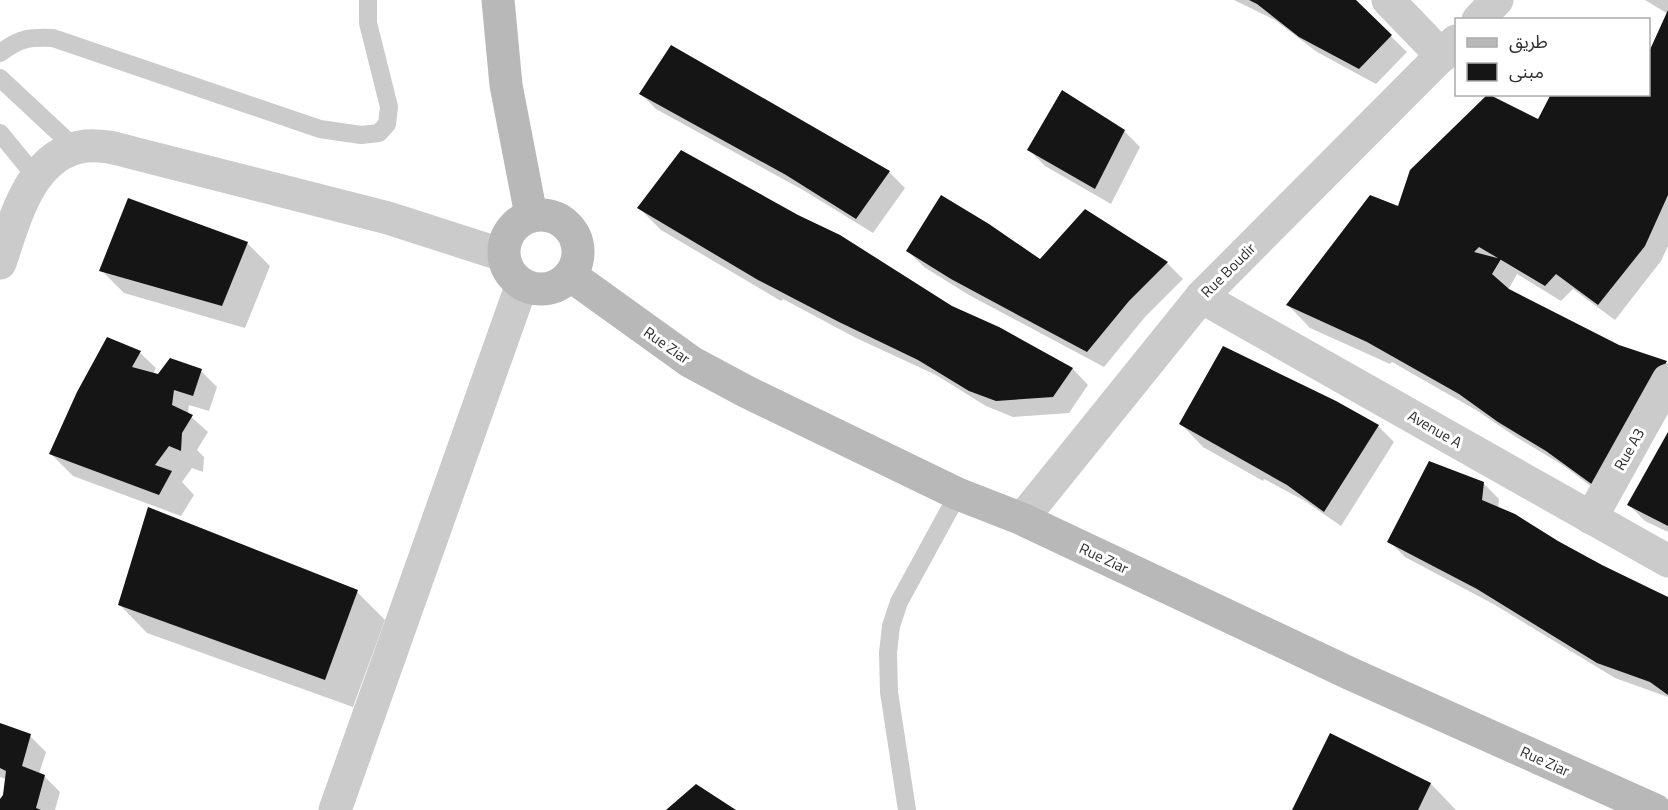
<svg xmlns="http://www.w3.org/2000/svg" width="1668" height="810" viewBox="0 0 1668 810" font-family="'Titillium Web','Noto Sans Arabic',sans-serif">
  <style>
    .shadow { fill: #0003 }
    .building { fill: #151515 }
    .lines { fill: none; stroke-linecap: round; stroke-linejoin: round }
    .service { stroke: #cbcbcb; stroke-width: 18 }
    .minor { stroke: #cbcbcb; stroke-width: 33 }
    .tertiary { stroke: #cbcbcb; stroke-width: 33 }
    .secondary { stroke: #b8b8b8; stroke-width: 33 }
    .labels { text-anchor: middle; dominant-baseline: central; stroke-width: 6; stroke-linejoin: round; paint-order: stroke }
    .street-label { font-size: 15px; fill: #2e2e2e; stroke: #fff }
  </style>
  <rect width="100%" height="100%" fill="#fff"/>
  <g class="shadow">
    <polygon points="1234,0 1354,0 1407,52 1376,84 1317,52 1275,20"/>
    <polygon points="1645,0 1668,0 1668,246 1661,261 1615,320 1573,289 1561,301 1517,274 1508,290 1618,346 1668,364 1613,503 1564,466 1516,437 1476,410 1392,362 1390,364 1310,328 1288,305 1399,208 1546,125 1648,94 1668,14"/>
    <polygon points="641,94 889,172 905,188 873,233 803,190 656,109"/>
    <polygon points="1124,131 1140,147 1111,204 1045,166 1029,150"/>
    <polygon points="639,208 952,307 998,329 1073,369 1088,385 1069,413 1013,417 986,406 936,375 856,338 783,299 781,301 661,230"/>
    <polygon points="1128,240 1167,263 1183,279 1145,317 1104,367 969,295 924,267 908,251 1040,261"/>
    <polygon points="247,243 270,266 245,328 124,293 101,270"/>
    <polygon points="140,353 156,368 153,374 158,375 201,371 217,387 209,411 189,405 188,414 208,432 197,450 204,457 203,472 192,468 182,482 194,495 181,516 73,476 51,454"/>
    <polygon points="1181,424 1378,426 1394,442 1341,526 1305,501 1264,479 1263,481 1203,447"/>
    <polygon points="1668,435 1668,532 1645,521 1629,505"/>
    <polygon points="1483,483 1499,499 1498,509 1557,542 1647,589 1668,598 1668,697 1615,678 1495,605 1405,557 1389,541"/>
    <polygon points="357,592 385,620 353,707 147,633 120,605"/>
    <polygon points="0,724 30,736 46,752 39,774 44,776 60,792 55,810 0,810 0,802 5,795 6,779 0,777"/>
    <polygon points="1331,735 1431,784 1456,810 1294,810"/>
  </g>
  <g class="building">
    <polygon points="1249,0 1356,0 1392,35 1359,69 1299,37 1257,4"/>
    <polygon points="1668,10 1668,195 1645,246 1598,305 1556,274 1545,286 1503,261 1479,247 1474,252 1501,259 1492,274 1509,289 1619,345 1667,361 1597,488 1546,451 1498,422 1459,394 1367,342 1286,305 1370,195 1398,206 1410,170 1488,94 1538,119 1551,94 1648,94 1648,54"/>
    <polygon points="671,45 890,171 856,219 786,175 639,94"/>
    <polygon points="1062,90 1125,130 1095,189 1027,150"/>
    <polygon points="681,150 798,215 840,235 952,306 999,327 1073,368 1053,397 996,401 969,391 918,360 839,322 758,280 637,208"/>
    <polygon points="941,195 989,224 1040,259 1085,209 1168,262 1129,301 1087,352 951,279 906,251"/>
    <polygon points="128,198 248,242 222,306 99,271"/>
    <polygon points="107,337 141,351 132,367 158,374 170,358 202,369 193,396 174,390 172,405 193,415 182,433 181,451 169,446 155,465 172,471 159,495 49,454 77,392"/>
    <polygon points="1223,346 1336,401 1379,425 1324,512 1287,485 1179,424"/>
    <polygon points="1668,432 1668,526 1627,505"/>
    <polygon points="1429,461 1484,482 1482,500 1515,514 1558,541 1602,565 1668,597 1668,695 1650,682 1597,663 1477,589 1387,542"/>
    <polygon points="148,507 358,590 325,680 118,605"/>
    <polygon points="0,723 31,734 22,766 45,775 36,808 41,810 0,810 0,799 3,795 6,771 0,768"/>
    <polygon points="1330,733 1431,783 1418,810 1292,810"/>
    <polygon points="696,784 736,810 666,810"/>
  </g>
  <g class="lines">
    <g class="service">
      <path d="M0 53C20 38 29 37 53 38L320 129 361 135 379 133 387 124 389 107 368 23V0"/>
      <polyline points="0,78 75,148"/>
      <polyline points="0,133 36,177"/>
      <polyline points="907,810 889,692 888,653 891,626 899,602 958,494"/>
    </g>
    <g class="minor">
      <polyline points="1388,0 1442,56"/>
      <polyline points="1201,297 1668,561"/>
      <polyline points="1591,518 1668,380"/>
      <polyline points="335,810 522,284"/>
    </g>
    <g class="tertiary">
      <polyline points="1478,20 1497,0"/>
      <path d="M0 263C15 219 31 152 86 146 105 144 124 151 141 155L388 218 503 255"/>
      <polyline points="1022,519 1201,297 1456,41"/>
    </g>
    <g class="secondary">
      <polyline points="498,0 506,85 531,215"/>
      <circle cx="541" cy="252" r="37"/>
      <polyline points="570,275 691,362 747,392 958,494 1022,519 1351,674 1655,810"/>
    </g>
  </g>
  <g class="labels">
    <g class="street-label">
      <text transform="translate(1228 270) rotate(-45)">Rue Boudir</text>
      <text transform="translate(667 345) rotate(35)">Rue Ziar</text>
      <text transform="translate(1435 429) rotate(30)">Avenue A</text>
      <text transform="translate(1629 449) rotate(-61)">Rue A3</text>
      <text transform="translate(1104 558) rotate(25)">Rue Ziar</text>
      <text transform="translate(1545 761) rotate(24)">Rue Ziar</text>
    </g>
  </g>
  <rect x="1455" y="18" width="195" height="78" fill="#ffffff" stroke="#ababab" stroke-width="1.5"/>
  <rect x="1467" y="38" width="30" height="9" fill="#b8b8b8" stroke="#ababab" stroke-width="1.5"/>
  <text x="1509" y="48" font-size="18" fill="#2e2e2e">طريق</text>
  <rect x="1467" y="63" width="30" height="18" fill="#151515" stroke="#ababab" stroke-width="1.5"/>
  <text x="1509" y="78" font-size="18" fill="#2e2e2e">مبنى</text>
</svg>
